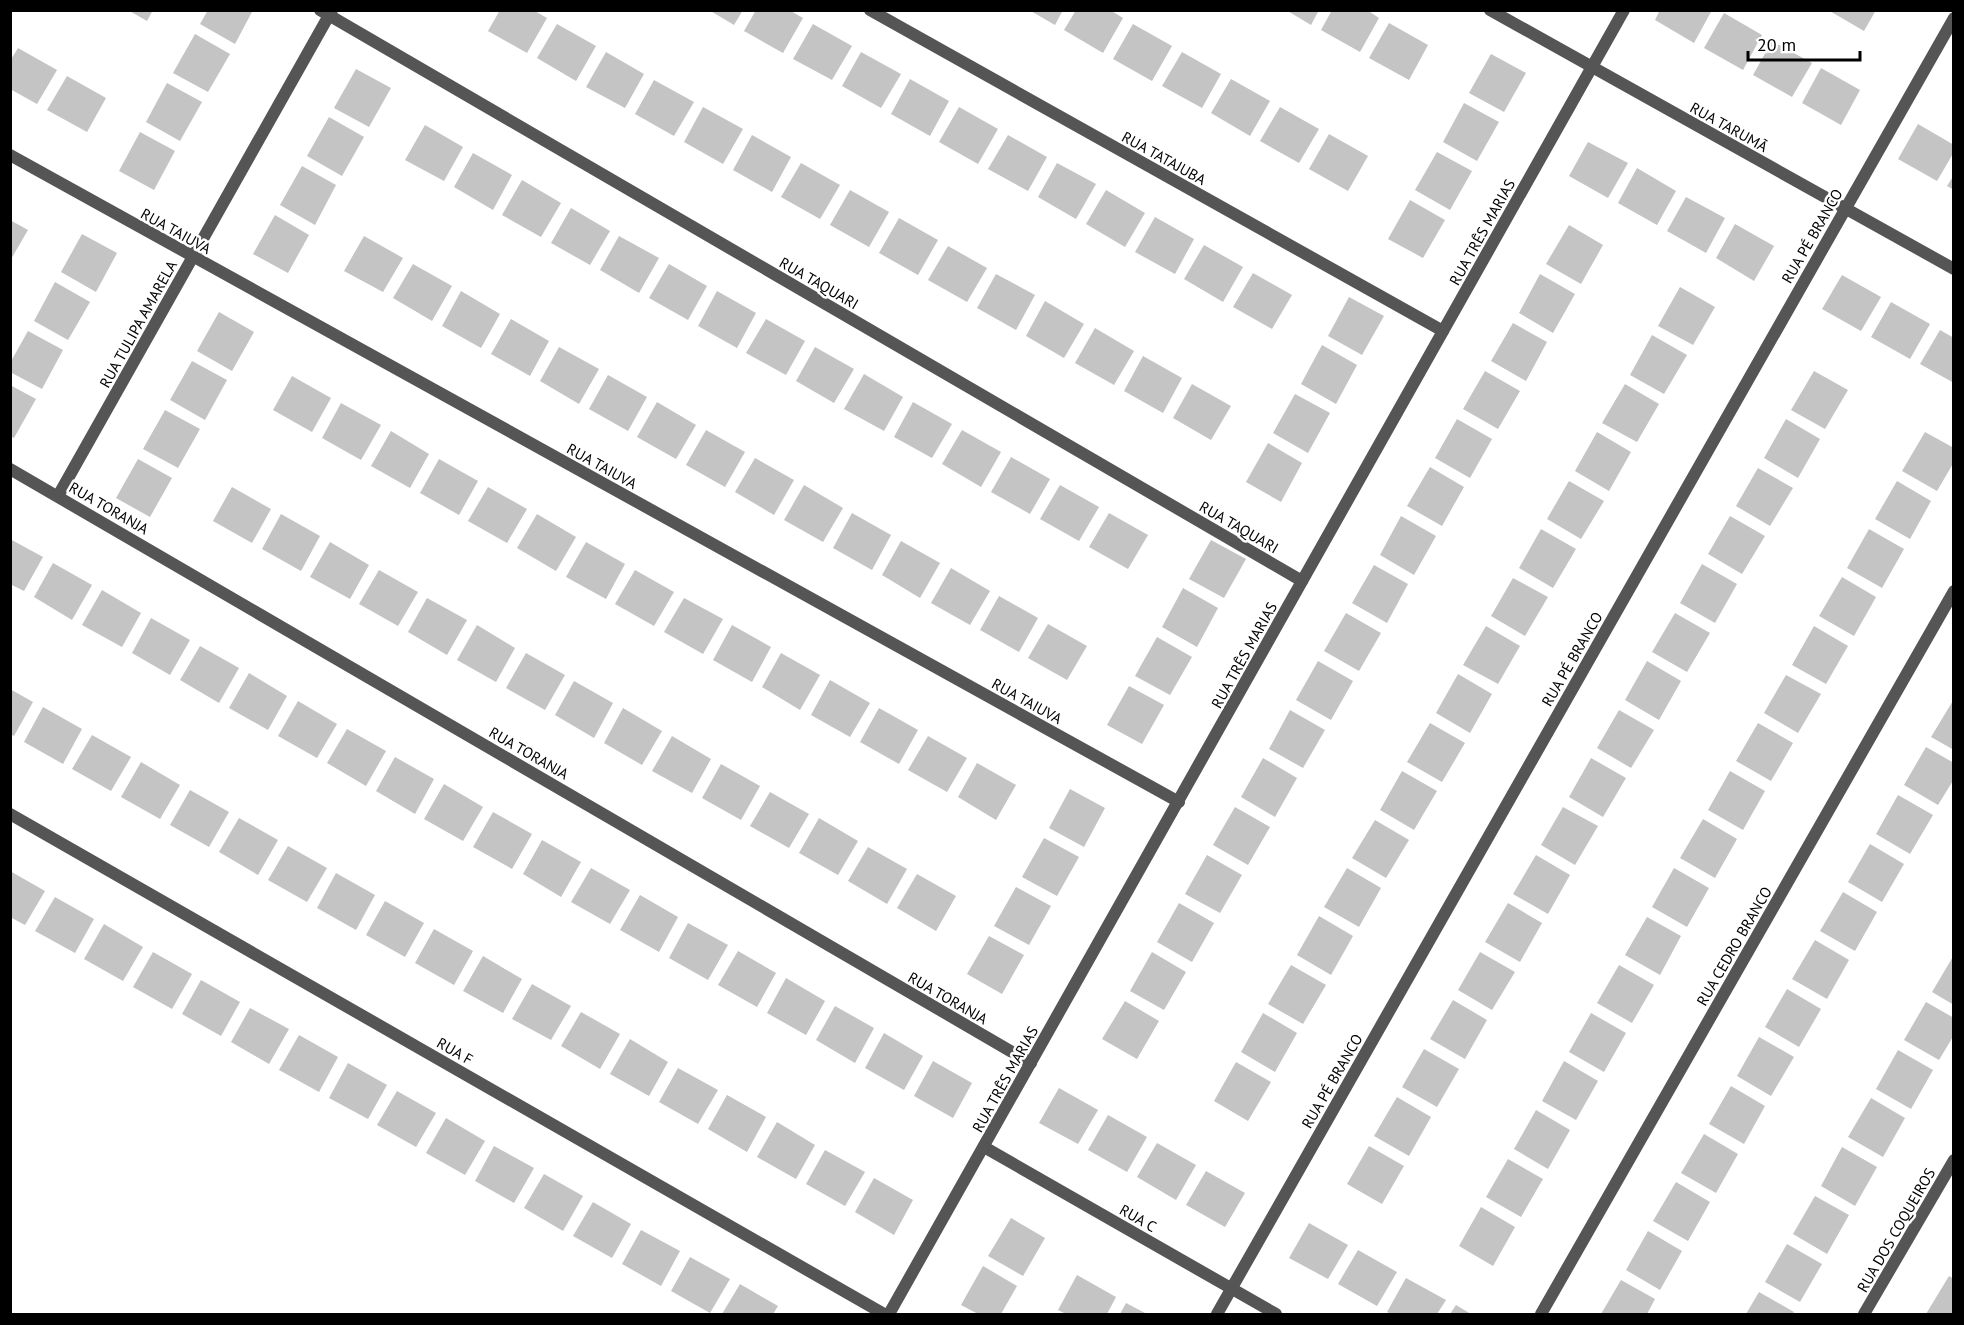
<svg xmlns="http://www.w3.org/2000/svg" width="1964" height="1325" viewBox="0 0 1964 1325" font-family="'PT Sans',sans-serif">
  <style>
    .building { fill: #c4c4c4 }
    .lines { fill: none; stroke-linecap: round; stroke-linejoin: round }
    .minor { stroke: #555; stroke-width: 12 }
    .labels { text-anchor: middle; dominant-baseline: central; stroke-width: 5; stroke-linejoin: round; paint-order: stroke }
    .street-label { font-size: 15px; fill: #000; stroke: #fff }
  </style>
  <rect width="100%" height="100%" fill="#fff"/>
  <g class="building">
    <polygon points="128,10 153,10 147,21"/>
    <polygon points="208,10 253,10 235,44 200,24"/>
    <polygon points="500,10 533,10 547,18 527,53 488,31"/>
    <polygon points="709,10 743,10 734,25"/>
    <polygon points="756,10 789,10 803,18 783,53 744,31"/>
    <polygon points="1029,10 1063,10 1055,25"/>
    <polygon points="1076,10 1110,10 1123,18 1103,53 1064,30"/>
    <polygon points="1286,10 1319,10 1311,25"/>
    <polygon points="1332,10 1367,10 1379,18 1360,52 1321,30"/>
    <polygon points="1660,10 1712,10 1694,43 1655,20"/>
    <polygon points="1828,10 1876,10 1864,31"/>
    <polygon points="1724,13 1762,35 1743,70 1704,48"/>
    <polygon points="1389,23 1428,45 1409,80 1369,58"/>
    <polygon points="557,24 596,46 576,81 537,58"/>
    <polygon points="813,24 852,46 832,80 793,59"/>
    <polygon points="1133,24 1172,46 1152,81 1113,59"/>
    <polygon points="195,34 230,54 208,92 173,73"/>
    <polygon points="1772,41 1812,63 1792,97 1753,75"/>
    <polygon points="18,48 57,70 37,104 10,89 10,61"/>
    <polygon points="606,52 644,74 625,108 586,87"/>
    <polygon points="861,52 901,74 881,108 842,86"/>
    <polygon points="1182,52 1221,74 1202,108 1162,86"/>
    <polygon points="1491,54 1526,73 1504,112 1469,93"/>
    <polygon points="1821,68 1860,90 1841,125 1802,103"/>
    <polygon points="356,69 391,88 369,127 334,108"/>
    <polygon points="67,76 106,98 87,132 47,110"/>
    <polygon points="910,79 949,101 930,136 891,114"/>
    <polygon points="1231,79 1270,101 1250,136 1211,113"/>
    <polygon points="654,80 694,102 674,136 635,114"/>
    <polygon points="167,83 202,102 180,141 146,122"/>
    <polygon points="1464,103 1499,122 1477,161 1443,142"/>
    <polygon points="703,107 743,129 723,164 684,142"/>
    <polygon points="959,107 998,129 978,164 939,142"/>
    <polygon points="1280,107 1319,129 1299,163 1260,141"/>
    <polygon points="329,117 364,137 342,176 307,156"/>
    <polygon points="1918,124 1954,145 1954,152 1937,181 1898,159"/>
    <polygon points="425,125 463,147 444,181 405,160"/>
    <polygon points="140,132 175,151 154,190 119,171"/>
    <polygon points="1329,134 1368,156 1348,191 1309,169"/>
    <polygon points="752,135 791,157 772,192 733,170"/>
    <polygon points="1008,135 1047,157 1028,191 988,169"/>
    <polygon points="1588,142 1628,163 1608,198 1569,176"/>
    <polygon points="1437,152 1472,171 1450,210 1415,190"/>
    <polygon points="473,153 512,175 493,210 454,187"/>
    <polygon points="801,163 840,185 820,219 781,197"/>
    <polygon points="1057,163 1096,184 1076,219 1038,197"/>
    <polygon points="302,166 336,185 315,225 280,205"/>
    <polygon points="1637,168 1676,191 1657,225 1618,203"/>
    <polygon points="1954,175 1954,190 1947,186"/>
    <polygon points="522,180 561,203 541,237 502,215"/>
    <polygon points="850,190 889,212 869,247 830,225"/>
    <polygon points="1106,190 1145,213 1125,247 1086,224"/>
    <polygon points="1686,197 1725,218 1706,253 1667,231"/>
    <polygon points="1410,200 1445,220 1423,258 1388,239"/>
    <polygon points="571,208 610,231 590,265 551,243"/>
    <polygon points="275,215 309,235 288,273 253,254"/>
    <polygon points="1155,217 1194,239 1175,274 1135,252"/>
    <polygon points="899,218 938,240 918,275 879,253"/>
    <polygon points="10,220 28,230 10,261"/>
    <polygon points="1735,224 1774,246 1754,281 1716,258"/>
    <polygon points="1569,225 1603,245 1581,284 1546,264"/>
    <polygon points="82,234 117,253 96,292 61,272"/>
    <polygon points="364,236 403,258 383,292 344,271"/>
    <polygon points="619,236 659,258 639,293 600,270"/>
    <polygon points="1204,245 1243,267 1223,302 1184,279"/>
    <polygon points="948,246 987,268 967,302 928,280"/>
    <polygon points="413,264 452,286 432,321 393,298"/>
    <polygon points="669,264 707,286 688,320 649,298"/>
    <polygon points="1253,273 1292,295 1272,329 1233,307"/>
    <polygon points="996,274 1035,295 1016,330 977,308"/>
    <polygon points="1540,274 1575,294 1553,333 1519,313"/>
    <polygon points="1842,275 1881,297 1861,331 1822,309"/>
    <polygon points="55,282 90,302 68,340 34,321"/>
    <polygon points="1680,287 1715,307 1693,345 1658,326"/>
    <polygon points="461,291 500,314 481,348 442,326"/>
    <polygon points="717,291 756,313 737,348 698,326"/>
    <polygon points="1349,297 1384,316 1362,355 1328,336"/>
    <polygon points="1045,301 1084,324 1064,358 1026,336"/>
    <polygon points="1891,302 1930,324 1910,359 1871,337"/>
    <polygon points="219,312 254,332 232,371 197,351"/>
    <polygon points="511,319 549,341 530,376 491,354"/>
    <polygon points="766,319 805,341 786,375 746,353"/>
    <polygon points="1513,323 1547,342 1526,381 1491,361"/>
    <polygon points="1095,328 1134,351 1114,385 1075,363"/>
    <polygon points="1940,330 1954,338 1954,383 1920,364"/>
    <polygon points="28,331 63,350 42,389 10,372 10,363"/>
    <polygon points="1652,335 1687,355 1664,394 1630,375"/>
    <polygon points="1322,345 1357,365 1336,404 1301,384"/>
    <polygon points="559,347 599,369 579,404 540,381"/>
    <polygon points="815,347 854,369 834,403 796,381"/>
    <polygon points="1143,356 1182,378 1163,413 1124,391"/>
    <polygon points="192,361 227,380 205,420 170,400"/>
    <polygon points="1485,371 1520,391 1498,429 1463,409"/>
    <polygon points="1814,371 1848,390 1825,429 1791,410"/>
    <polygon points="864,374 903,397 884,431 844,409"/>
    <polygon points="608,375 647,397 628,431 589,409"/>
    <polygon points="292,376 331,398 312,432 273,410"/>
    <polygon points="1192,384 1231,406 1211,440 1173,418"/>
    <polygon points="1625,384 1659,404 1637,442 1602,423"/>
    <polygon points="10,385 36,399 14,438 10,436"/>
    <polygon points="1295,394 1330,413 1308,453 1273,433"/>
    <polygon points="657,402 696,425 676,459 637,437"/>
    <polygon points="913,402 952,424 932,458 894,437"/>
    <polygon points="341,403 381,425 361,460 322,438"/>
    <polygon points="165,410 200,429 178,468 143,449"/>
    <polygon points="1457,419 1492,439 1470,478 1435,458"/>
    <polygon points="1786,419 1820,439 1798,478 1764,458"/>
    <polygon points="706,430 745,452 725,487 686,465"/>
    <polygon points="962,430 1001,452 981,487 942,464"/>
    <polygon points="391,431 429,454 410,488 371,466"/>
    <polygon points="1597,432 1631,452 1609,491 1575,471"/>
    <polygon points="1925,432 1954,448 1954,462 1937,491 1902,471"/>
    <polygon points="1268,443 1302,463 1281,502 1246,482"/>
    <polygon points="1011,457 1050,479 1030,514 991,492"/>
    <polygon points="755,458 794,480 774,515 735,492"/>
    <polygon points="138,459 172,478 150,517 116,498"/>
    <polygon points="439,459 478,481 459,515 420,493"/>
    <polygon points="1430,467 1464,487 1442,526 1407,506"/>
    <polygon points="1758,468 1793,488 1770,526 1736,506"/>
    <polygon points="1569,481 1604,501 1581,539 1547,519"/>
    <polygon points="1897,481 1931,501 1910,539 1875,519"/>
    <polygon points="804,485 843,508 823,542 784,520"/>
    <polygon points="1060,485 1099,507 1079,541 1040,519"/>
    <polygon points="232,487 271,509 252,543 213,521"/>
    <polygon points="488,487 527,509 507,543 468,521"/>
    <polygon points="852,513 891,535 872,570 833,548"/>
    <polygon points="1109,513 1148,535 1128,569 1089,547"/>
    <polygon points="281,514 320,536 301,571 262,549"/>
    <polygon points="537,514 576,537 556,571 517,548"/>
    <polygon points="1401,516 1436,536 1414,575 1380,555"/>
    <polygon points="1730,516 1765,536 1742,574 1708,554"/>
    <polygon points="1541,529 1576,549 1553,588 1519,568"/>
    <polygon points="1869,529 1904,549 1882,588 1847,568"/>
    <polygon points="10,539 43,557 24,591 10,584"/>
    <polygon points="1211,540 1246,559 1224,598 1189,579"/>
    <polygon points="901,541 940,563 920,598 882,575"/>
    <polygon points="330,542 369,565 350,599 310,577"/>
    <polygon points="586,542 625,564 606,599 566,577"/>
    <polygon points="53,563 92,585 72,620 34,597"/>
    <polygon points="1702,564 1737,584 1715,623 1680,603"/>
    <polygon points="1374,565 1408,584 1387,623 1352,603"/>
    <polygon points="951,568 990,591 970,625 931,603"/>
    <polygon points="379,570 418,592 398,626 359,604"/>
    <polygon points="635,570 674,592 654,626 615,604"/>
    <polygon points="1842,577 1876,597 1854,636 1819,616"/>
    <polygon points="1513,578 1548,597 1525,636 1491,616"/>
    <polygon points="1183,588 1218,608 1197,647 1162,627"/>
    <polygon points="102,590 141,613 122,647 82,625"/>
    <polygon points="999,596 1038,618 1019,652 980,630"/>
    <polygon points="427,598 467,620 447,655 408,632"/>
    <polygon points="684,598 723,619 703,654 664,632"/>
    <polygon points="1346,613 1381,633 1359,671 1324,651"/>
    <polygon points="1675,613 1710,633 1687,672 1652,652"/>
    <polygon points="151,618 190,640 170,675 132,653"/>
    <polygon points="1048,624 1087,646 1067,680 1028,658"/>
    <polygon points="477,625 515,648 496,682 457,660"/>
    <polygon points="732,625 771,647 752,682 713,660"/>
    <polygon points="1486,626 1520,646 1498,684 1463,665"/>
    <polygon points="1814,626 1848,646 1826,684 1792,665"/>
    <polygon points="1157,637 1192,657 1170,695 1135,676"/>
    <polygon points="200,646 239,668 219,703 180,680"/>
    <polygon points="526,653 565,675 545,710 506,688"/>
    <polygon points="781,653 820,675 800,710 762,687"/>
    <polygon points="1318,661 1353,681 1331,720 1296,700"/>
    <polygon points="1647,661 1681,681 1659,720 1625,700"/>
    <polygon points="249,673 287,696 268,730 229,708"/>
    <polygon points="1458,674 1492,694 1470,733 1436,713"/>
    <polygon points="1786,675 1821,694 1798,733 1764,713"/>
    <polygon points="830,680 870,703 850,737 811,715"/>
    <polygon points="574,681 613,703 594,738 555,715"/>
    <polygon points="1129,686 1164,705 1142,744 1107,725"/>
    <polygon points="10,689 33,702 14,736 10,734"/>
    <polygon points="1954,699 1954,750 1931,737"/>
    <polygon points="298,701 337,724 317,758 278,736"/>
    <polygon points="43,707 82,729 63,764 24,742"/>
    <polygon points="623,708 662,731 642,765 604,743"/>
    <polygon points="879,708 918,730 899,764 860,742"/>
    <polygon points="1290,710 1325,730 1303,768 1269,749"/>
    <polygon points="1619,710 1654,730 1631,768 1597,748"/>
    <polygon points="1430,723 1465,743 1442,782 1407,762"/>
    <polygon points="1758,723 1793,743 1771,781 1736,761"/>
    <polygon points="347,729 386,751 366,786 327,763"/>
    <polygon points="92,735 131,757 111,791 72,769"/>
    <polygon points="672,736 711,759 692,793 652,771"/>
    <polygon points="928,736 967,758 947,792 908,770"/>
    <polygon points="1926,747 1954,763 1954,779 1938,805 1904,785"/>
    <polygon points="395,757 434,779 415,814 376,791"/>
    <polygon points="1263,758 1297,778 1275,817 1241,797"/>
    <polygon points="1591,758 1626,778 1603,817 1569,797"/>
    <polygon points="141,762 180,785 160,819 121,797"/>
    <polygon points="977,763 1016,785 996,820 958,797"/>
    <polygon points="721,764 760,786 741,820 702,798"/>
    <polygon points="1402,771 1437,791 1414,830 1380,810"/>
    <polygon points="1730,771 1765,791 1743,830 1708,810"/>
    <polygon points="444,784 483,807 463,841 424,819"/>
    <polygon points="1070,789 1105,808 1084,847 1049,828"/>
    <polygon points="190,790 229,812 209,847 170,825"/>
    <polygon points="770,792 809,814 789,848 750,826"/>
    <polygon points="1898,795 1933,815 1910,854 1876,834"/>
    <polygon points="1235,807 1270,827 1248,865 1213,845"/>
    <polygon points="1563,807 1598,826 1575,865 1541,845"/>
    <polygon points="493,812 532,834 512,869 473,847"/>
    <polygon points="239,818 278,840 258,875 219,852"/>
    <polygon points="819,818 858,841 838,875 799,853"/>
    <polygon points="1703,819 1737,839 1715,878 1680,858"/>
    <polygon points="1375,820 1409,840 1386,878 1352,858"/>
    <polygon points="1044,838 1079,857 1057,896 1022,877"/>
    <polygon points="542,840 581,862 561,897 523,874"/>
    <polygon points="1870,844 1904,864 1882,902 1848,882"/>
    <polygon points="288,846 327,868 307,902 268,880"/>
    <polygon points="868,847 907,869 887,904 848,881"/>
    <polygon points="1207,855 1242,875 1220,913 1185,894"/>
    <polygon points="1536,855 1570,875 1548,914 1513,894"/>
    <polygon points="591,868 630,890 610,924 571,902"/>
    <polygon points="1347,868 1381,888 1359,927 1324,907"/>
    <polygon points="1674,868 1709,888 1687,927 1652,907"/>
    <polygon points="10,871 45,891 25,925 10,917"/>
    <polygon points="336,873 375,895 356,930 317,908"/>
    <polygon points="917,874 956,896 936,931 897,908"/>
    <polygon points="1016,887 1051,906 1029,945 994,926"/>
    <polygon points="1843,892 1877,912 1855,951 1820,931"/>
    <polygon points="640,895 678,917 659,952 620,930"/>
    <polygon points="55,897 94,919 75,953 35,931"/>
    <polygon points="385,901 424,923 405,957 366,935"/>
    <polygon points="1179,903 1214,923 1192,962 1157,942"/>
    <polygon points="1508,903 1542,923 1520,962 1485,942"/>
    <polygon points="1319,916 1353,936 1331,975 1297,955"/>
    <polygon points="1647,917 1681,936 1660,975 1625,955"/>
    <polygon points="688,923 728,945 708,980 669,958"/>
    <polygon points="104,924 143,947 123,981 84,959"/>
    <polygon points="434,929 473,951 454,985 415,963"/>
    <polygon points="989,936 1024,955 1002,994 967,974"/>
    <polygon points="1815,940 1849,960 1827,999 1792,979"/>
    <polygon points="738,951 776,973 757,1007 718,985"/>
    <polygon points="153,952 192,974 172,1009 133,987"/>
    <polygon points="1152,952 1186,972 1164,1010 1130,991"/>
    <polygon points="1480,952 1515,972 1492,1010 1458,990"/>
    <polygon points="1954,955 1954,1005 1932,992"/>
    <polygon points="483,956 522,979 503,1013 463,991"/>
    <polygon points="1291,965 1326,985 1303,1024 1268,1004"/>
    <polygon points="1619,965 1654,985 1632,1023 1597,1003"/>
    <polygon points="786,978 825,1001 806,1035 767,1013"/>
    <polygon points="201,980 240,1002 221,1036 182,1014"/>
    <polygon points="532,984 571,1006 551,1040 512,1019"/>
    <polygon points="1787,989 1821,1009 1799,1047 1765,1027"/>
    <polygon points="1453,1000 1487,1020 1465,1059 1430,1039"/>
    <polygon points="1125,1001 1159,1021 1137,1059 1102,1039"/>
    <polygon points="1926,1002 1954,1018 1954,1035 1939,1060 1904,1040"/>
    <polygon points="835,1006 874,1028 855,1063 816,1040"/>
    <polygon points="250,1008 289,1029 269,1064 231,1042"/>
    <polygon points="581,1012 620,1034 600,1069 561,1046"/>
    <polygon points="1263,1013 1297,1033 1275,1072 1241,1052"/>
    <polygon points="1591,1013 1626,1033 1604,1072 1569,1052"/>
    <polygon points="884,1033 923,1056 904,1090 865,1068"/>
    <polygon points="299,1035 338,1057 319,1092 279,1070"/>
    <polygon points="1759,1037 1794,1057 1771,1096 1737,1076"/>
    <polygon points="630,1039 668,1062 649,1096 610,1074"/>
    <polygon points="1424,1049 1459,1069 1437,1107 1402,1087"/>
    <polygon points="1898,1050 1933,1070 1911,1109 1876,1089"/>
    <polygon points="933,1061 972,1083 953,1118 914,1096"/>
    <polygon points="1564,1061 1598,1081 1576,1120 1542,1101"/>
    <polygon points="1236,1062 1271,1082 1248,1121 1214,1101"/>
    <polygon points="348,1063 387,1085 368,1119 329,1098"/>
    <polygon points="678,1068 718,1090 698,1124 659,1102"/>
    <polygon points="1731,1086 1765,1106 1744,1144 1709,1124"/>
    <polygon points="1059,1088 1098,1110 1078,1144 1039,1123"/>
    <polygon points="397,1091 436,1113 416,1147 377,1125"/>
    <polygon points="727,1095 766,1117 747,1152 708,1129"/>
    <polygon points="1397,1097 1431,1117 1409,1156 1374,1136"/>
    <polygon points="1871,1098 1905,1118 1883,1157 1848,1137"/>
    <polygon points="1536,1110 1570,1130 1548,1169 1514,1149"/>
    <polygon points="1108,1115 1147,1137 1127,1172 1088,1150"/>
    <polygon points="446,1118 485,1141 465,1175 426,1153"/>
    <polygon points="777,1122 815,1145 796,1179 757,1157"/>
    <polygon points="1704,1134 1738,1154 1716,1193 1681,1173"/>
    <polygon points="1157,1143 1196,1165 1176,1200 1137,1177"/>
    <polygon points="494,1146 534,1168 514,1203 475,1181"/>
    <polygon points="1369,1146 1404,1166 1382,1204 1347,1184"/>
    <polygon points="1842,1147 1877,1167 1855,1206 1821,1186"/>
    <polygon points="825,1150 865,1172 845,1206 806,1184"/>
    <polygon points="1508,1159 1543,1179 1521,1217 1486,1197"/>
    <polygon points="1206,1171 1245,1193 1225,1227 1186,1205"/>
    <polygon points="544,1174 583,1196 563,1231 524,1208"/>
    <polygon points="874,1178 913,1200 894,1235 855,1212"/>
    <polygon points="1676,1182 1710,1202 1688,1241 1653,1221"/>
    <polygon points="1815,1196 1849,1215 1827,1254 1793,1234"/>
    <polygon points="593,1202 631,1224 612,1258 573,1236"/>
    <polygon points="1481,1207 1515,1227 1493,1266 1459,1246"/>
    <polygon points="1011,1218 1045,1238 1023,1276 988,1256"/>
    <polygon points="1309,1223 1348,1245 1328,1279 1289,1258"/>
    <polygon points="641,1230 680,1251 661,1286 622,1264"/>
    <polygon points="1648,1231 1682,1251 1660,1290 1626,1270"/>
    <polygon points="1787,1244 1822,1264 1800,1302 1765,1282"/>
    <polygon points="1358,1250 1397,1272 1377,1306 1338,1284"/>
    <polygon points="690,1257 730,1279 710,1313 671,1291"/>
    <polygon points="983,1266 1017,1286 1001,1314 978,1314 961,1305"/>
    <polygon points="1077,1275 1116,1297 1107,1314 1066,1314 1058,1310"/>
    <polygon points="1949,1276 1954,1279 1954,1314 1926,1314"/>
    <polygon points="1406,1278 1446,1300 1437,1314 1391,1314 1387,1312"/>
    <polygon points="1621,1280 1655,1299 1647,1314 1601,1314"/>
    <polygon points="740,1284 778,1306 773,1314 722,1314"/>
    <polygon points="1759,1292 1794,1312 1793,1314 1746,1314"/>
    <polygon points="1126,1303 1147,1314 1120,1314"/>
    <polygon points="1456,1305 1471,1314 1450,1314"/>
  </g>
  <g class="lines">
    <g class="minor">
      <polyline points="320,10 1302,581"/>
      <polyline points="870,10 1443,331"/>
      <polyline points="1490,10 1954,269"/>
      <polyline points="10,155 1179,802"/>
      <polyline points="10,469 1031,1063"/>
      <polyline points="58,496 332,10"/>
      <polyline points="10,814 884,1314"/>
      <polyline points="984,1147 1276,1314"/>
      <polyline points="889,1314 1624,10"/>
      <polyline points="1217,1314 1954,18"/>
      <polyline points="1541,1314 1954,591"/>
      <polyline points="1864,1314 1954,1160"/>
    </g>
  </g>
  <g class="labels">
    <g class="street-label">
      <text transform="translate(1729 127) rotate(29)">RUA TARUMÃ</text>
      <text transform="translate(1164 158) rotate(29)">RUA TATAJUBA</text>
      <text transform="translate(176 231) rotate(29)">RUA TAIUVA</text>
      <text transform="translate(1482 232) rotate(-61)">RUA TRÊS MARIAS</text>
      <text transform="translate(1812 236) rotate(-60)">RUA PÉ BRANCO</text>
      <text transform="translate(819 283) rotate(30)">RUA TAQUARI</text>
      <text transform="translate(138 324) rotate(-61)">RUA TULIPA AMARELA</text>
      <text transform="translate(602 466) rotate(29)">RUA TAIUVA</text>
      <text transform="translate(109 508) rotate(30)">RUA TORANJA</text>
      <text transform="translate(1239 527) rotate(30)">RUA TAQUARI</text>
      <text transform="translate(1244 655) rotate(-61)">RUA TRÊS MARIAS</text>
      <text transform="translate(1572 659) rotate(-60)">RUA PÉ BRANCO</text>
      <text transform="translate(1027 701) rotate(29)">RUA TAIUVA</text>
      <text transform="translate(529 753) rotate(30)">RUA TORANJA</text>
      <text transform="translate(1734 946) rotate(-60)">RUA CEDRO BRANCO</text>
      <text transform="translate(948 998) rotate(30)">RUA TORANJA</text>
      <text transform="translate(455 1051) rotate(30)">RUA F</text>
      <text transform="translate(1005 1079) rotate(-61)">RUA TRÊS MARIAS</text>
      <text transform="translate(1332 1081) rotate(-60)">RUA PÉ BRANCO</text>
      <text transform="translate(1138 1218) rotate(30)">RUA C</text>
      <text transform="translate(1896 1230) rotate(-60)">RUA DOS COQUEIROS</text>
    </g>
  </g>
  <rect width="1964" height="1325" fill="none" stroke="#000000" stroke-width="24"/>
  <path d="M1748 51v9h112v-9" fill="none" stroke="#000000" stroke-width="3"/>
  <text x="1757" y="51" font-size="18" fill="#000000" stroke="#ffffff" stroke-width="4.5" paint-order="stroke">20 m</text>
</svg>
